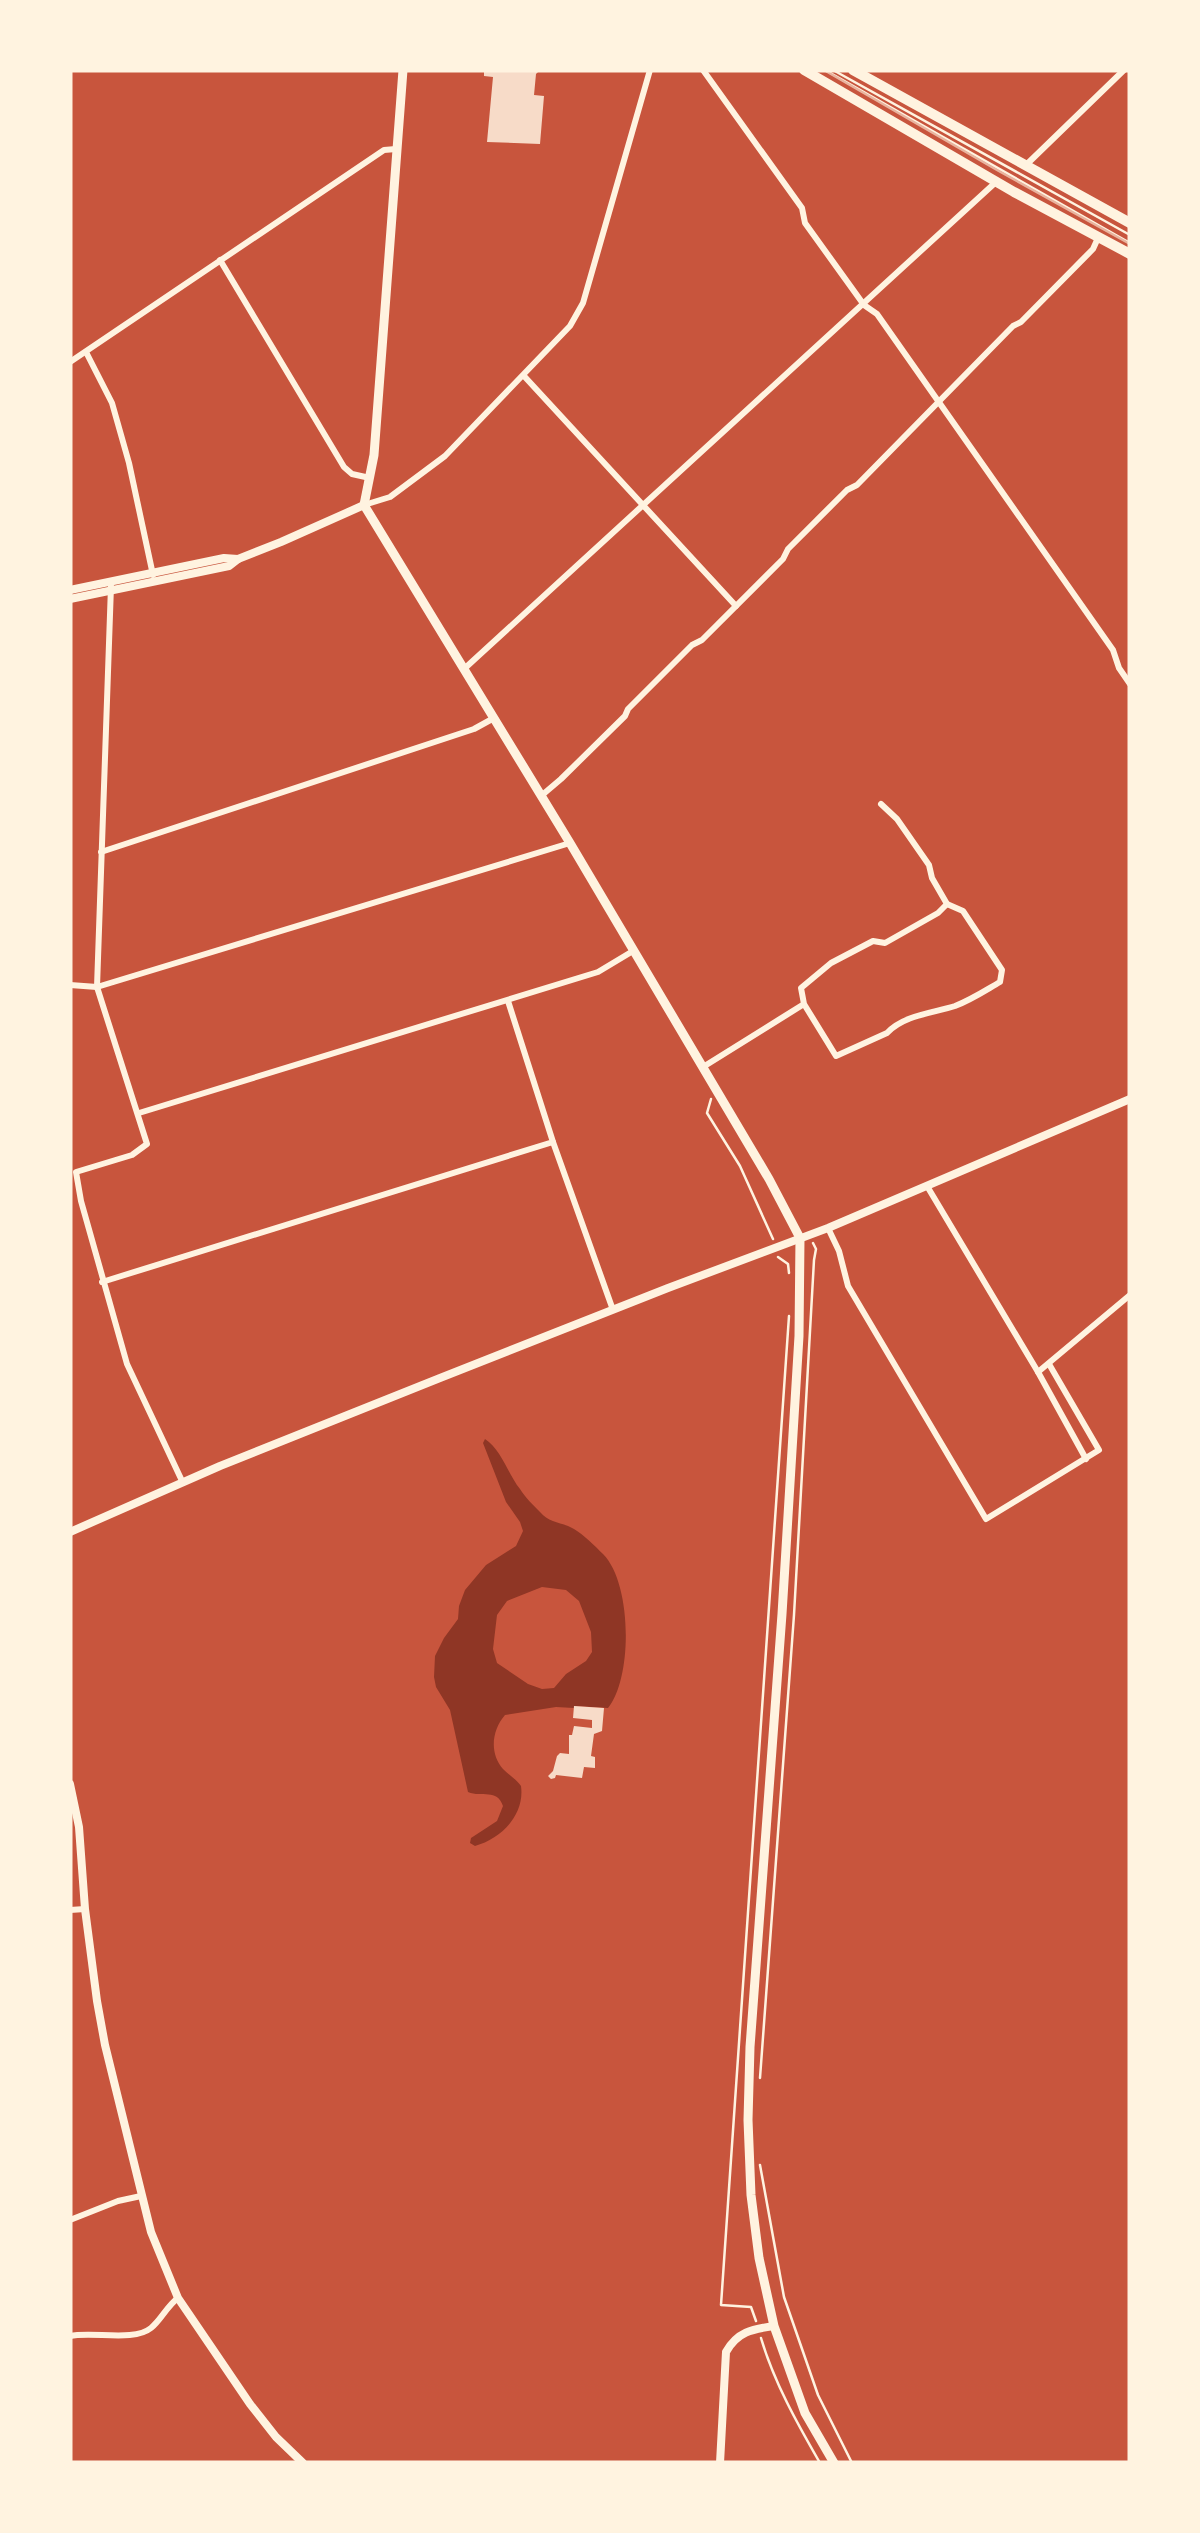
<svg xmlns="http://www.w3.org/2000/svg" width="1200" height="2533" viewBox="0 0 1200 2533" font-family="'Noto Sans',sans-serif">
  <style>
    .water { fill: #8f3625; fill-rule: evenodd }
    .building { fill: #f7dbc8 }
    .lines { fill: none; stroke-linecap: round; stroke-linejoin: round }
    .path { stroke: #fff3e0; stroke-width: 2.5 }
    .service { stroke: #fff3e0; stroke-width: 2.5 }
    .minor { stroke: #fff3e0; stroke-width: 6 }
    .tertiary { stroke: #fff3e0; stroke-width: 8 }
    .secondary { stroke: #fff3e0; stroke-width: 9 }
    .primary { stroke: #fff3e0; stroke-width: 10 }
    .tram { stroke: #e9b49f; stroke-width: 2.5 }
  </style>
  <rect width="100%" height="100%" fill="#c8553d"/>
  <path class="water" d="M485 1439C501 1449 508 1474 520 1489 525 1497 533 1505 540 1512 549 1523 562 1522 574 1529 584 1535 595 1546 603 1554 632 1583 633 1677 608 1708L575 1706 574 1708 556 1707 505 1715C492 1730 489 1753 503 1769 509 1775 516 1779 521 1786 525 1815 501 1839 475 1846L470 1843 471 1838 497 1821 503 1806C497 1788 482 1798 468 1792L450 1710 436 1687 434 1677 435 1656 444 1638 458 1619 459 1606 465 1590 486 1565 516 1546 523 1531 520 1522 506 1502 483 1443ZM542 1587 566 1590 579 1601 591 1632 592 1652 586 1661 566 1674 554 1688 542 1689 528 1684 497 1663 493 1649 497 1615 507 1601Z"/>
  <g class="building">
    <polygon points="484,70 540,70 536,74 534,95 544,96 540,144 487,142 493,77 484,76"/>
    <polygon points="574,1706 604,1708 602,1731 594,1734 591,1756 595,1757 595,1768 584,1767 582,1778 556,1775 555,1778 551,1779 548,1776 553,1771 557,1756 560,1753 569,1754 569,1735 572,1735 574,1726 592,1728 592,1720 573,1718"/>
  </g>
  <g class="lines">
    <g class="path">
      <polyline points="711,1099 707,1113 740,1166 773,1239"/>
      <polyline points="778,1257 788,1264 789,1273"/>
      <polyline points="760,2078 794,1615 814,1260 816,1249 813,1243"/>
      <polyline points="760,2165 784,2297 818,2395 852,2463"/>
      <polyline points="756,2321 751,2307 721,2305 789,1316"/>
      <path d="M761 2338C774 2382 797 2423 820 2463"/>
    </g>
    <g class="service">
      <polyline points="825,70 1130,243"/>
      <polyline points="833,70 1130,235"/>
    </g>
    <g class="minor">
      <polyline points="703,70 802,208 805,223 864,305 877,314 1113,650 1119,668 1130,684"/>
      <polyline points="1026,165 1124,70"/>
      <polyline points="220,260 344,467 352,474 370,478"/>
      <polyline points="86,352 112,403 129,463 153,575"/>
      <polyline points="70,362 384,150 396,149"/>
      <polyline points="524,376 736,606"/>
      <polyline points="364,505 390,497 445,456 570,326 583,303 650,70"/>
      <polyline points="111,586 97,987 147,1144 132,1155 76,1172 81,1201 127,1364 183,1483"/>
      <polyline points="464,669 996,182"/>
      <polyline points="541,796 561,779 625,716 628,709 692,645 702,640 783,559 788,549 847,490 857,485 1013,326 1021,322 1093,249 1098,238"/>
      <polyline points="881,804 897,819 929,865 932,878 947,904"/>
      <polyline points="101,852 474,729 494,718"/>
      <polyline points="70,985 97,987 570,843"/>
      <path d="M703 1067 804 1004 836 1056 887 1033C904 1015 933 1013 955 1006 971 1000 986 990 1000 982L1002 970 963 911 947 904 938 913 885 943 873 941 831 963 801 988 804 1004"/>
      <polyline points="139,1113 598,972 633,951"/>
      <polyline points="553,1142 613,1310"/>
      <polyline points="927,1186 1038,1372 1086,1459"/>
      <polyline points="828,1228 839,1251 848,1286 986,1519 1099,1450 1049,1364"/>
      <polyline points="102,1282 553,1142 508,1001"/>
      <polyline points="1038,1372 1130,1295"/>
      <polyline points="70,1910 85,1909"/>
      <polyline points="70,2220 118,2201 141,2196"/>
      <path d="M70 2336C92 2331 134 2342 151 2328 161 2320 167 2306 178 2298"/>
    </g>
    <g class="tertiary">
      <polyline points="70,590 224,558 238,559"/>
      <polyline points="70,599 229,566 238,559 281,542 364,505"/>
      <polyline points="70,1532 220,1466 440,1378 668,1288 828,1228 1130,1099"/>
      <polyline points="70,1784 79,1827 85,1909 97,2001 105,2045 151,2232 178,2298 250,2404 276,2437 303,2463"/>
      <path d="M720 2463 726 2352C737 2332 752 2329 774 2326"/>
    </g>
    <polyline class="secondary" points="403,70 374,455 364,505 570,843 769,1179 800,1238 799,1336 782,1614 750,2047 748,2120 751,2195 759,2258 774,2326 805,2413 834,2463"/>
    <g class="primary">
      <polyline points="804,70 1014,192 1130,254"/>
      <polyline points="853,70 1130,223"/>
    </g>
    <polyline class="tram" points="824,70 997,170 1130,244"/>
  </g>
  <rect width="1200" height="2533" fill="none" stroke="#fff3e0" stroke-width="145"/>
</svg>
